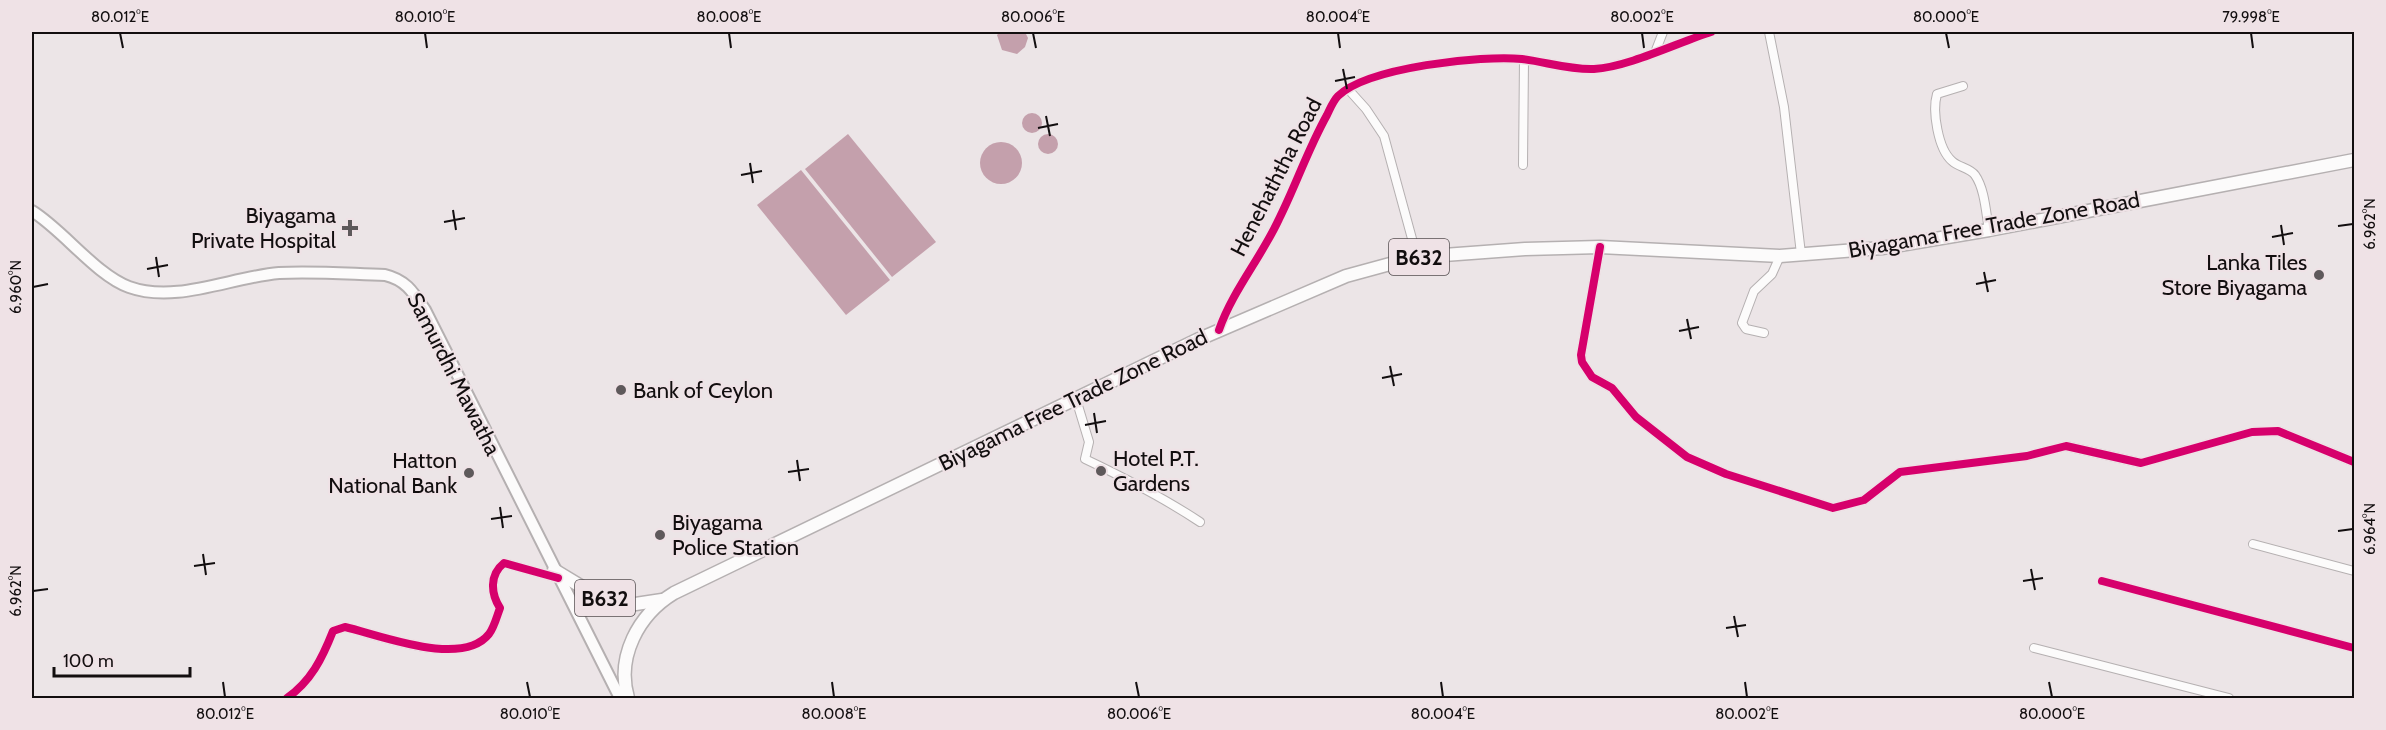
<svg xmlns="http://www.w3.org/2000/svg" width="2386" height="730" viewBox="0 0 2386 730" font-family="Cabin,sans-serif">
  <style>
    .water { fill: #c4a0ac }
    .lines { fill: none; stroke-linecap: round; stroke-linejoin: round }
    .street-casing { stroke: #b5b0b1; stroke-width: 10 }
    .secondary-casing { stroke: #b5b0b1; stroke-width: 14 }
    .primary-casing { stroke: #b5b0b1; stroke-width: 15 }
    .street { stroke: #fcfbfb; stroke-width: 8 }
    .secondary { stroke: #fcfbfb; stroke-width: 10 }
    .primary { stroke: #fcfbfb; stroke-width: 12 }
    .cycleway-casing { stroke: #efe2e6; stroke-width: 11 }
    .cycleway { stroke: #d6006c; stroke-width: 8 }
    .ticks { fill: none; stroke: #120e0f; stroke-width: 2 }
    .poi-dot { fill: #5e595b; stroke: #efe2e6; stroke-width: 2 }
    .labels { text-anchor: middle; dominant-baseline: central; stroke-width: 4.5; stroke-linejoin: round; paint-order: stroke }
    .shield { fill: #efe2e6; stroke: #544e50; stroke-width: 1.5 }
    .shield-label { font-size: 21px; font-weight: bold; fill: #120e0f }
    .street-label { font-size: 22px; fill: #120e0f; stroke: #efe2e6 }
    .poi-label { font-size: 22px; fill: #120e0f; stroke: #efe2e6; text-anchor: end }
    .neatline { fill: none; stroke: #120e0f; stroke-width: 2 }
    .ticks-label { font-size: 15px; text-anchor: middle; fill: #120e0f }
  </style>
  <rect width="100%" height="100%" fill="#ece5e7"/>
  <g class="water">
    <polygon points="1000,32 1025,32 1028,38 1025,47 1017,54 1002,50 997,35"/>
    <circle cx="1032" cy="123" r="10"/>
    <polygon points="848,134 936,242 892,277 805,169"/>
    <circle cx="1048" cy="144" r="10"/>
    <circle cx="1001" cy="163" r="21"/>
    <polygon points="801,170 890,280 846,315 757,205"/>
  </g>
  <g class="lines">
    <defs>
      <g id="street">
        <polyline points="1769,32 1784,107 1801,254"/>
        <polyline points="1656,50 1663,32"/>
        <path d="M1963 86 1937 94C1932 111 1938 149 1952 161 1958 167 1970 168 1975 175 1985 189 1986 214 1989 230"/>
        <polyline points="1348,89 1366,109 1384,136 1417,257"/>
        <polyline points="1523,165 1524,59"/>
        <polyline points="1600,247 1581,355 1582,362 1592,377 1612,388 1636,417 1687,457 1726,474 1833,508 1864,500 1900,472 2027,456 2066,446 2141,463 2252,432 2278,431 2354,462"/>
        <path d="M1219 330C1233 290 1261 258 1279 219 1296 185 1308 149 1327 115 1330 109 1333 101 1338 96 1368 67 1482 55 1522 59 1546 62 1570 70 1594 69 1628 67 1677 43 1711 32"/>
        <polyline points="1764,333 1746,329 1742,323 1754,291 1772,274 1780,256"/>
        <path d="M1076 399 1089 442 1085 459C1125 478 1164 498 1200 522"/>
        <polyline points="2253,544 2354,571"/>
        <polyline points="2102,581 2354,648"/>
        <polyline points="2034,648 2229,698"/>
        <path d="M287 698C311 681 322 659 333 631L345 627C380 635 462 668 489 634 494 628 497 616 500 608 491 594 489 575 504 563L558 578"/>
      </g>
      <path id="secondary" d="M32 211C63 230 96 275 129 287 176 304 231 277 279 273 313 271 350 274 385 275 406 280 413 292 425 310L620 698"/>
      <g id="primary">
        <polyline points="554,570 597,596 629,605 662,600"/>
        <path d="M628 698C616 657 638 615 674 593L1197 340 1346 276 1390 264 1417 257 1525 249 1600 247 1780 256 1882 248 1989 230 2354 160"/>
      </g>
    </defs>
    <use href="#street" class="street-casing"/>
    <use href="#secondary" class="secondary-casing"/>
    <use href="#primary" class="primary-casing"/>
    <use href="#street" class="street"/>
    <use href="#secondary" class="secondary"/>
    <use href="#primary" class="primary"/>
    <defs>
      <g id="cycleway">
        <polyline points="1600,247 1581,355 1582,362 1592,377 1612,388 1636,417 1687,457 1726,474 1833,508 1864,500 1900,472 2027,456 2066,446 2141,463 2252,432 2278,431 2354,462"/>
        <path d="M1219 330C1233 290 1261 258 1279 219 1296 185 1308 149 1327 115 1330 109 1333 101 1338 96 1368 67 1482 55 1522 59 1546 62 1570 70 1594 69 1628 67 1677 43 1711 32"/>
        <polyline points="2102,581 2354,648"/>
        <path d="M287 698C311 681 322 659 333 631L345 627C380 635 462 668 489 634 494 628 497 616 500 608 491 594 489 575 504 563L558 578"/>
      </g>
    </defs>
    <use href="#cycleway" class="cycleway-casing"/>
    <use href="#cycleway" class="cycleway"/>
  </g>
  <path class="ticks" d="M120 33 123 48M425 33 427 48M729 33 731 48M1033 33 1036 48M1338 33 1340 48M1642 33 1644 48M1946 33 1949 48M2251 33 2253 48M1343 69 1347 89M1335 81 1355 77M1046 116 1050 136M1038 128 1058 124M750 163 753 183M741 175 762 171M453 210 456 230M444 222 465 218M2281 225 2284 245M2338 226 2353 224M2272 237 2293 233M156 257 159 277M147 269 168 265M1984 272 1988 292M1976 284 1996 280M33 287 48 284M1687 319 1691 339M1679 331 1699 327M1390 366 1394 386M1382 378 1402 374M1094 413 1097 433M1085 425 1106 421M797 460 800 481M788 472 809 469M500 507 503 528M491 519 512 516M2338 531 2353 529M203 554 206 575M194 566 215 563M2031 569 2035 590M2023 581 2043 578M33 591 48 589M1734 616 1738 637M1726 628 1746 625M223 682 225 697M527 682 530 697M832 682 834 697M1136 682 1139 697M1441 682 1443 697M1745 682 1747 697M2049 682 2052 697"/>
  <g class="poi-dot">
    <path d="M347 219h6v6h6v6h-6v6h-6v-6h-6v-6h6z"/>
    <circle cx="2319" cy="275" r="6"/>
    <circle cx="621" cy="390" r="6"/>
    <circle cx="1101" cy="471" r="6"/>
    <circle cx="469" cy="473" r="6"/>
    <circle cx="660" cy="535" r="6"/>
  </g>
  <g class="labels">
    <g class="shield">
      <rect x="1389" y="239" width="60" height="36" rx="4.5"/>
      <rect x="575" y="580" width="60" height="36" rx="4.5"/>
    </g>
    <g class="shield-label">
      <text x="1419" y="257">B632</text>
      <text x="605" y="598">B632</text>
    </g>
    <g class="street-label">
      <text transform="translate(1276 177) rotate(-63)">Henehaththa Road</text>
      <text transform="translate(1994 225) rotate(-10)">Biyagama Free Trade Zone Road</text>
      <text transform="translate(454 374) rotate(63)">Samurdhi Mawatha</text>
      <text transform="translate(1073 400) rotate(-26)">Biyagama Free Trade Zone Road</text>
    </g>
    <g class="poi-label">
      <text x="336" y="215">Biyagama<tspan x="336" dy="25">Private Hospital</tspan></text>
      <text x="2307" y="262">Lanka Tiles<tspan x="2307" dy="25">Store Biyagama</tspan></text>
      <text x="633" y="390" text-anchor="start">Bank of Ceylon</text>
      <text x="1113" y="458" text-anchor="start">Hotel P.T.<tspan x="1113" dy="25">Gardens</tspan></text>
      <text x="457" y="460">Hatton<tspan x="457" dy="25">National Bank</tspan></text>
      <text x="672" y="522" text-anchor="start">Biyagama<tspan x="672" dy="25">Police Station</tspan></text>
    </g>
  </g>
  <rect width="2386" height="730" fill="none" stroke="#efe2e6" stroke-width="66"/>
  <path d="M54 667v9h136v-9" fill="none" stroke="#120e0f" stroke-width="3"/>
  <text x="63" y="667" font-size="18" fill="#120e0f" stroke="#efe2e6" stroke-width="4.5" paint-order="stroke">100 m</text>
  <rect x="33" y="33" width="2320" height="664" class="neatline"/>
  <g class="ticks-label">
    <text x="120" y="22">80.012°E</text>
    <text x="425" y="22">80.010°E</text>
    <text x="729" y="22">80.008°E</text>
    <text x="1033" y="22">80.006°E</text>
    <text x="1338" y="22">80.004°E</text>
    <text x="1642" y="22">80.002°E</text>
    <text x="1946" y="22">80.000°E</text>
    <text x="2251" y="22">79.998°E</text>
    <text transform="translate(2370 224) rotate(-90)" y="5">6.962°N</text>
    <text transform="translate(16 287) rotate(-90)" y="5">6.960°N</text>
    <text transform="translate(2370 529) rotate(-90)" y="5">6.964°N</text>
    <text transform="translate(16 591) rotate(-90)" y="5">6.962°N</text>
    <text x="225" y="719">80.012°E</text>
    <text x="530" y="719">80.010°E</text>
    <text x="834" y="719">80.008°E</text>
    <text x="1139" y="719">80.006°E</text>
    <text x="1443" y="719">80.004°E</text>
    <text x="1747" y="719">80.002°E</text>
    <text x="2052" y="719">80.000°E</text>
  </g>
</svg>
